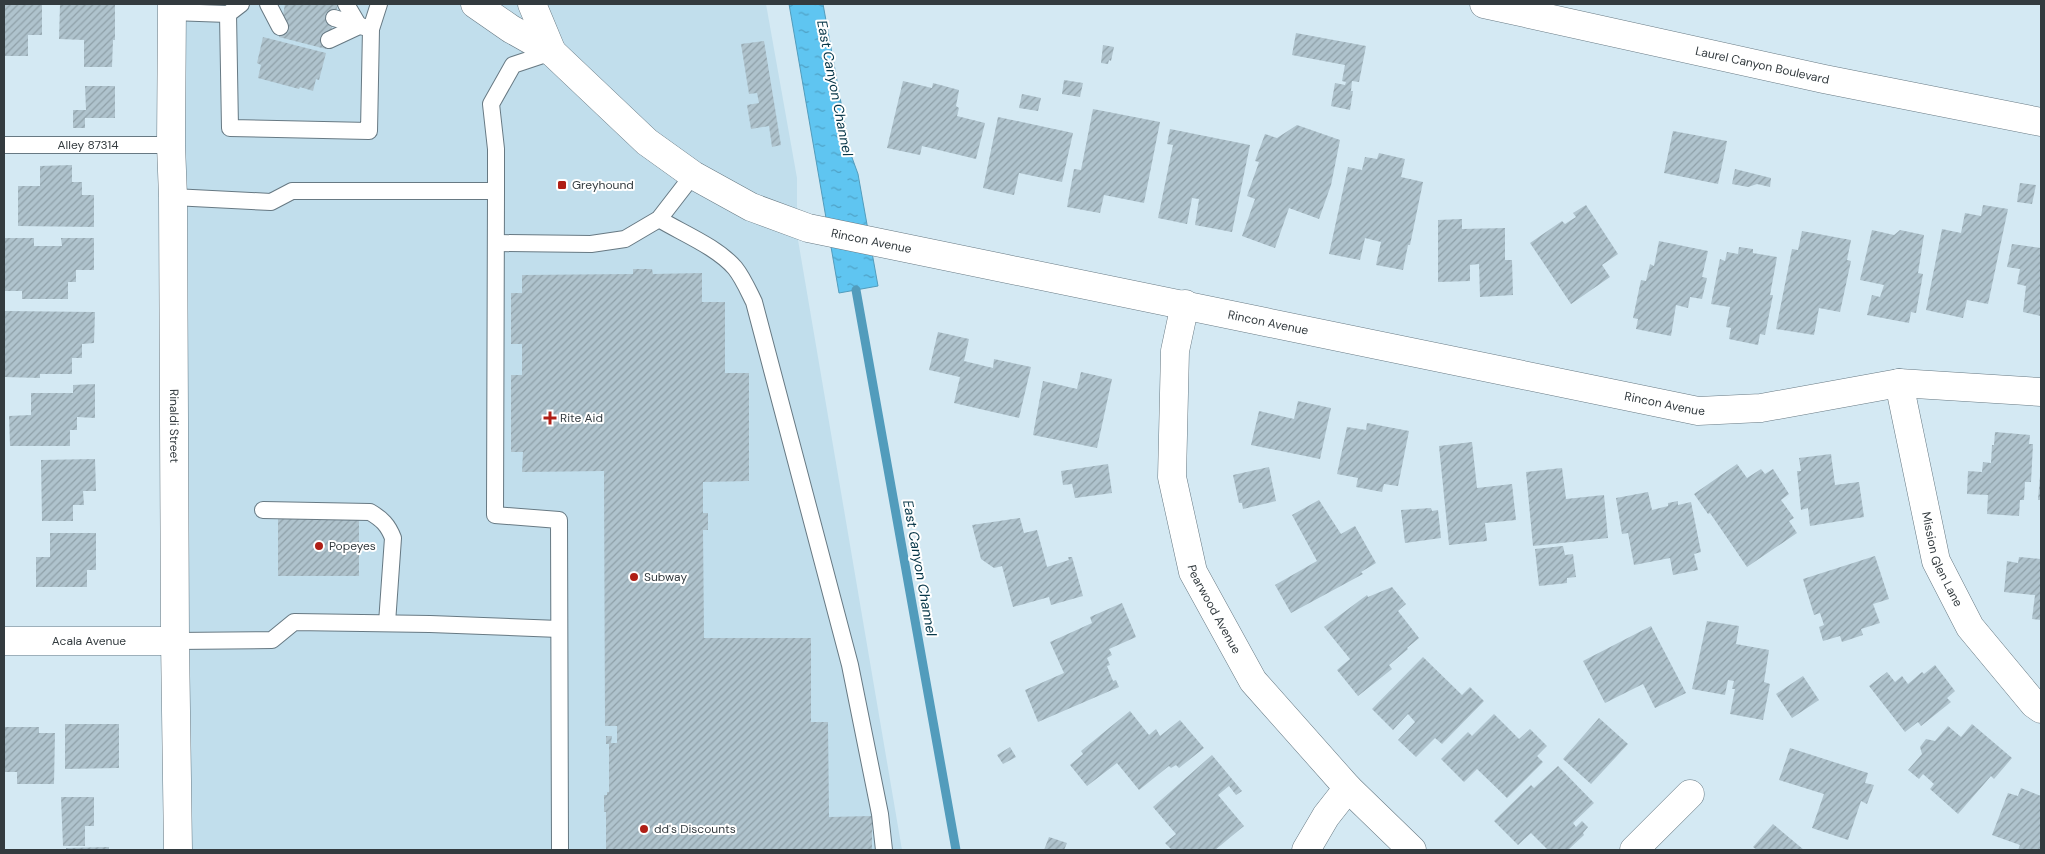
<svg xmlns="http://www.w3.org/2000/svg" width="2045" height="854" viewBox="0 0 2045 854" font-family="'DM Sans',sans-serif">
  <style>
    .built { fill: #c1deec }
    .water { fill: url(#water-ripples); stroke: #529cbc }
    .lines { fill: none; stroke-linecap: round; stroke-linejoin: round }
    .stream { stroke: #529cbc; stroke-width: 9 }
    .building { fill: url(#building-hatch) }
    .lane-casing { stroke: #677983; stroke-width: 18 }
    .street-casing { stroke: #677983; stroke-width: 29 }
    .secondary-casing { stroke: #677983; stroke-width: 29 }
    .lane { stroke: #fff; stroke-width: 16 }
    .street { stroke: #fff; stroke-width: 28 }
    .secondary { stroke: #fff; stroke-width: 28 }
    .poi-dot { fill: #af1f16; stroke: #fff; stroke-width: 2 }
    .labels { text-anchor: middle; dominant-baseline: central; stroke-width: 4; stroke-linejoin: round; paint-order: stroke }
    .street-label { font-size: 12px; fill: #333b3f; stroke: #fff }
    .poi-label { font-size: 12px; fill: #333b3f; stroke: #fff; text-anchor: start }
    .water-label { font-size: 14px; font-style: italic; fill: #073749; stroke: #fff }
  </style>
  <defs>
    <pattern id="water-ripples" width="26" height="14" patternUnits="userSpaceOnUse" patternTransform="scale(1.25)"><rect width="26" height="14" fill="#5fc5f1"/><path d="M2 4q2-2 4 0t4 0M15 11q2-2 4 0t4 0" fill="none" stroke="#4fa1c5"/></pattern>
    <pattern id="building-hatch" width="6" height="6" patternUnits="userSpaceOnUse" patternTransform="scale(1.25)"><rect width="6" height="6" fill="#afc3cd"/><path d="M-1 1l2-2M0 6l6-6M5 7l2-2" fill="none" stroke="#8fa0a8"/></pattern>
  </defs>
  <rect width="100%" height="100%" fill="#d4e9f3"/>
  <polygon class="built" points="176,4 766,4 797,178 797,234 902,850 178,850"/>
  <polygon class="water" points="789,4 823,4 850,152 858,174 878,286 839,293"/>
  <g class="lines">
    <polyline class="stream" points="856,290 956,850"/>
  </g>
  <g class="building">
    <polygon points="4,4 42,4 42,35 28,35 28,56 4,56"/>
    <polygon points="60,4 115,4 115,40 113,40 112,67 84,67 84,40 59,39"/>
    <polygon points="285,4 338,4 326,49 279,37"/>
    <polygon points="1296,33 1366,46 1359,82 1352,81 1351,91 1353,91 1350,110 1331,106 1335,83 1345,85 1346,82 1342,81 1345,65 1292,55"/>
    <polygon points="263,37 326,53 319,80 316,79 313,91 300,87 299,89 258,78 261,65 257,63"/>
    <polygon points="764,41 781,145 772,147 769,126 751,129 747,105 759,103 757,93 749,94 741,44"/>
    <polygon points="1103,45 1114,47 1111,61 1109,60 1108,64 1101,63"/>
    <polygon points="1064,80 1083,83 1080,97 1062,94"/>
    <polygon points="903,81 932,88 933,83 959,90 956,106 959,108 957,116 985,123 976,159 922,146 920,155 887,148"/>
    <polygon points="85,86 115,86 115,118 85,118 85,128 73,128 73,110 86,110"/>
    <polygon points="1022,94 1041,98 1038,111 1019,108"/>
    <polygon points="1093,109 1160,122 1144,203 1104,195 1100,213 1067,207 1074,169 1081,170"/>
    <polygon points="998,117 1073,133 1062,182 1019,173 1014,195 983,188"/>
    <polygon points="1297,125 1340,140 1331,185 1319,219 1289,208 1275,248 1242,236 1255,199 1247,196 1259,162 1255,161 1265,134 1277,138"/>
    <polygon points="1170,129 1250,145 1232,232 1195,225 1199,199 1192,198 1187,224 1158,218 1173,145 1167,144"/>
    <polygon points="1673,131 1727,141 1718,184 1664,173"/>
    <polygon points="1379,153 1405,159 1401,177 1423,182 1410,245 1408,245 1403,270 1376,265 1381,242 1365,238 1360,260 1329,254 1348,167 1362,170 1365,157 1377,159"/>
    <polygon points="72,165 72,182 82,182 82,195 94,195 94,227 18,226 18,186 40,186 40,166"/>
    <polygon points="1735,169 1771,178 1770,187 1757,184 1748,187 1732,184"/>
    <polygon points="2020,183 2036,185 2032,204 2017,202"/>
    <polygon points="1586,205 1618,254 1602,265 1610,277 1571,304 1530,243 1562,221 1565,224 1576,217 1573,213"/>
    <polygon points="1983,205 2008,209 1988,304 1967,300 1963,318 1926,310 1942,229 1961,233 1965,213 1981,216"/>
    <polygon points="1462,219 1462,229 1505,228 1505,260 1512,260 1513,295 1480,297 1479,264 1470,265 1470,281 1438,282 1438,220"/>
    <polygon points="1872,230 1894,235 1900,230 1924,235 1918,273 1923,274 1916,313 1911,312 1909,323 1867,315 1872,295 1880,297 1884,285 1860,280"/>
    <polygon points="1802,231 1851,240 1847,260 1851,261 1840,312 1819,308 1814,335 1776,329 1792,249 1798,250"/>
    <polygon points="4,238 34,238 34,246 62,246 61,238 94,238 94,270 76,270 76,282 68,282 68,299 22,299 22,291 4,291"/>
    <polygon points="1659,241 1708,251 1702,277 1707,278 1702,299 1690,297 1688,308 1676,305 1671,336 1636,329 1638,319 1633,318 1641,280 1646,281 1650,264 1654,266"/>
    <polygon points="2012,244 2041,248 2041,316 2023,312 2026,286 2017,284 2020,269 2007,267"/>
    <polygon points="1739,247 1753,249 1753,253 1777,257 1770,295 1773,295 1765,335 1760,334 1758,345 1729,339 1731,328 1726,327 1730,307 1711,304 1720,259 1725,261 1727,252 1738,254"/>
    <polygon points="633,269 652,269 653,274 702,273 702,302 725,302 725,373 749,373 749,481 703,482 703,513 708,513 708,530 703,530 704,638 811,638 811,722 828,722 829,817 872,816 872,850 606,850 606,812 604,812 604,795 607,795 607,792 609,792 609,744 606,744 606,736 612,736 611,743 617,743 617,726 605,726 604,471 522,472 523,452 511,452 511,375 522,375 522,344 511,344 511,293 522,293 522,275 633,274"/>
    <polygon points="4,311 95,312 94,343 82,344 82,358 72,358 72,374 40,374 40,378 4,377"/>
    <polygon points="938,332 969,339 964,361 993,368 994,359 1031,367 1019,418 954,403 960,377 929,370"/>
    <polygon points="1081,372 1112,379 1097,448 1033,435 1043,381 1077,389"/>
    <polygon points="95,384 95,418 77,417 77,430 70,430 70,446 10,446 9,416 31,415 31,393 73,393 73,385"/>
    <polygon points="1298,401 1331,408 1320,459 1251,445 1259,411 1294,419"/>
    <polygon points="1367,423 1409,431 1398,486 1384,484 1382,492 1356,487 1358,478 1337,474 1347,427 1366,430"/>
    <polygon points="1995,432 2030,435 2029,444 2033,444 2031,482 2025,482 2024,500 2020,500 2019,516 1987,514 1988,495 1967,494 1968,471 1982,472 1983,462 1991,463 1992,445 1994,445"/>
    <polygon points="1472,442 1477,488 1512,484 1516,520 1485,523 1487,541 1449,545 1439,446"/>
    <polygon points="1831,454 1835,485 1859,482 1864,517 1810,526 1808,508 1801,510 1797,471 1801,471 1799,458"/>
    <polygon points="95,459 96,491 83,491 84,505 73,505 73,521 42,521 41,460"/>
    <polygon points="1108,464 1112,493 1075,498 1072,484 1063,485 1061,471"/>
    <polygon points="1737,464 1747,478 1761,469 1765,474 1773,469 1789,494 1781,500 1794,518 1789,521 1797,533 1747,567 1710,513 1708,514 1694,494"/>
    <polygon points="1269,467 1276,501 1243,509 1242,503 1239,503 1233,475"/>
    <polygon points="1562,468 1566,499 1604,495 1608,538 1533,546 1526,472"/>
    <polygon points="2040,476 2041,476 2041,500 2038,500"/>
    <polygon points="1648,492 1652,510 1668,506 1668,503 1678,501 1678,505 1691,502 1701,552 1694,554 1698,570 1673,575 1670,558 1634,565 1628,533 1622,534 1616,498"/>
    <polygon points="1319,500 1341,534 1355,526 1376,563 1361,572 1363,574 1291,613 1275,585 1317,561 1292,515"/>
    <polygon points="1431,508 1432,511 1438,510 1441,538 1405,543 1401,510"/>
    <rect x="278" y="516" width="81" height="60"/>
    <polygon points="1020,518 1024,533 1037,530 1047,567 1069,560 1068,557 1072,557 1083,596 1051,605 1049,597 1013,607 1002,566 994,568 981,559 972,525"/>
    <polygon points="50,533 96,533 96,570 87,570 87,587 36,587 36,557 50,557"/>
    <polygon points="1563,546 1565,555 1573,554 1576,577 1567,578 1567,583 1539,586 1535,549"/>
    <polygon points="1875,556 1889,599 1873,604 1880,623 1861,629 1863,635 1842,642 1840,636 1823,641 1819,627 1824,625 1820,613 1814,615 1803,579"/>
    <polygon points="2019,557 2041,559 2041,620 2032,619 2035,595 2004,592 2007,561 2018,563"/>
    <polygon points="1392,587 1406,604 1398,611 1419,638 1407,648 1408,649 1389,665 1392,669 1358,696 1337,670 1350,659 1324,627 1367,595 1368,597"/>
    <polygon points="1122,603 1136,637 1109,649 1112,655 1107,658 1110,665 1107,666 1113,681 1116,680 1119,687 1038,722 1025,690 1064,673 1050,642 1092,623 1090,617"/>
    <polygon points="1707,621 1739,626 1736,644 1769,650 1764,682 1770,684 1763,720 1730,714 1735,689 1732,689 1734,681 1728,680 1725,695 1692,689"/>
    <polygon points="1651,626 1686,693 1655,708 1643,684 1605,703 1583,661"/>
    <polygon points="1423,657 1462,695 1470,687 1484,701 1442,744 1435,738 1416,757 1398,740 1415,722 1408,714 1393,730 1372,709"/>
    <polygon points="1935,665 1955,691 1947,698 1951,702 1921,726 1918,722 1905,732 1869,686 1887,672 1895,682 1902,676 1908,684 1922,672 1924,674"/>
    <polygon points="1803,676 1819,700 1792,718 1776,694"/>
    <polygon points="1130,711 1149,735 1156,729 1160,736 1180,720 1204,748 1179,768 1176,765 1171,768 1169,766 1139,790 1117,763 1087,786 1070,765 1083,754 1081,751"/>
    <polygon points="1494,714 1519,739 1530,729 1547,746 1537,756 1543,762 1507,798 1477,769 1464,782 1441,759 1468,732 1472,736"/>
    <polygon points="1599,718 1628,744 1591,784 1563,759"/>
    <polygon points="65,724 119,724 119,768 65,769"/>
    <polygon points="1972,724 2012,758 1994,779 1991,776 1958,814 1930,789 1934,784 1923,774 1919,779 1908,770 1922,754 1920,747 1926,739 1935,741 1948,726 1961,737"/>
    <polygon points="4,727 39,727 39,733 55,733 54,784 17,784 17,772 4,772"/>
    <polygon points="1010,747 1016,757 1003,764 997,755"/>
    <polygon points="1790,748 1868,773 1865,783 1874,785 1867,804 1861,801 1848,840 1812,828 1824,794 1779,780"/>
    <polygon points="1212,755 1242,791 1236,795 1229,786 1218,795 1244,826 1215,850 1172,850 1165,843 1176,834 1153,807"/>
    <polygon points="1558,766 1594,803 1573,823 1576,827 1582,821 1588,827 1583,833 1584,835 1568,850 1548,850 1531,833 1518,845 1494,821 1531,785 1534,788"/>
    <polygon points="2021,788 2041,796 2041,850 2018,850 2020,845 1992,835 2008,793 2018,796"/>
    <polygon points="61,797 94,797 94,826 85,826 85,846 63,846"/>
    <polygon points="1773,824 1804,850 1757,850 1753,847"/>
    <polygon points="1049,837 1067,843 1064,850 1044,850"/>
    <polygon points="109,847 109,850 66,850 66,848"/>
  </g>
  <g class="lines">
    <defs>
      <g id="lane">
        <polyline points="268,4 280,27"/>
        <polyline points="171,12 228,14 230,128 369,131 371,29 379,4"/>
        <polyline points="228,14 241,4"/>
        <polyline points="334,18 364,27"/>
        <polyline points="329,40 359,26 346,4"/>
        <path id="s1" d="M4 145H171"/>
        <polyline points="496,191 496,149 491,104 513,65 552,52"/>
        <polyline points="173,197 271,202 292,191 496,191 495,515 559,520 560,850"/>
        <path d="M659 219C682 233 717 247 735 268 743 278 748 290 754 302L850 665 880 814 884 850"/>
        <polyline points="497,243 591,244 625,239 659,219 693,175"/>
        <path d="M263 510 370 512C382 519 388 525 393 538L387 623"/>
        <polyline points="175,641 272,640 294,622 430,624 559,629"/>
      </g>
      <g id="street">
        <path id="s2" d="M475 4 511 29 552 52 647 142 693 175 751 207 808 228 1698 411 1761 408 1899 383 2041 392"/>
        <polyline points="532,4 552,52"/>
        <path id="s3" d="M1185 304 1175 351 1172 477 1193 572 1253 681 1348 788 1412 850"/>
        <path id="s4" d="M1899 383 1936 561 1970 627 2034 704 2041 709"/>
        <path id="s5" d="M4 641H175"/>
        <polyline points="1306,850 1326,816 1348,788"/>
        <polyline points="1634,850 1690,794"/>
      </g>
      <g id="secondary">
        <path id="s6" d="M172 4 171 145 173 197 175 641 178 850"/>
        <path id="s7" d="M1484 4 1824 79 2041 122"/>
      </g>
    </defs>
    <use href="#lane" class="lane-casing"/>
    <use href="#street" class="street-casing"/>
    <use href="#secondary" class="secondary-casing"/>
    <use href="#lane" class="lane"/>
    <use href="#street" class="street"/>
    <use href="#secondary" class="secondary"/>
  </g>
  <g class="poi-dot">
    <rect x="557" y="180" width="10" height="10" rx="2.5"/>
    <path d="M547.5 410.5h5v5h5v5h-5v5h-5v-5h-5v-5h5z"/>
    <circle cx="319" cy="546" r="5"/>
    <circle cx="634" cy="577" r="5"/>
    <circle cx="644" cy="829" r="5"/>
  </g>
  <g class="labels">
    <g class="street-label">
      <text stroke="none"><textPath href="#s7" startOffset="285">Laurel Canyon Boulevard</textPath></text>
      <text stroke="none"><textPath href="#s1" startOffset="84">Alley 87314</textPath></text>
      <text stroke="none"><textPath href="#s2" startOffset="470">Rincon Avenue</textPath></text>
      <text stroke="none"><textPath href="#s2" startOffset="875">Rincon Avenue</textPath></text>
      <text stroke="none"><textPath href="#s2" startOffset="1280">Rincon Avenue</textPath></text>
      <text stroke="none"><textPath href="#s6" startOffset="422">Rinaldi Street</textPath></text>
      <text stroke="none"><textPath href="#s4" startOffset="182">Mission Glen Lane</textPath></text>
      <text stroke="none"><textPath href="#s3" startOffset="314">Pearwood Avenue</textPath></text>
      <text stroke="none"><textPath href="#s5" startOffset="85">Acala Avenue</textPath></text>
    </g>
    <g class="poi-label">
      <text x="572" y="185">Greyhound</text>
      <text x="560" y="418">Rite Aid</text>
      <text x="329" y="546">Popeyes</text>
      <text x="644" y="577">Subway</text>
      <text x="654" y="829">dd's Discounts</text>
    </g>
    <g class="water-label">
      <text transform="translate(835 88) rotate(79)">East Canyon Channel</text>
      <text transform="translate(920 568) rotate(80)">East Canyon Channel</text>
    </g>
  </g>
  <rect width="2045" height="854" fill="none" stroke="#333b3f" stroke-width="10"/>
</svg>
